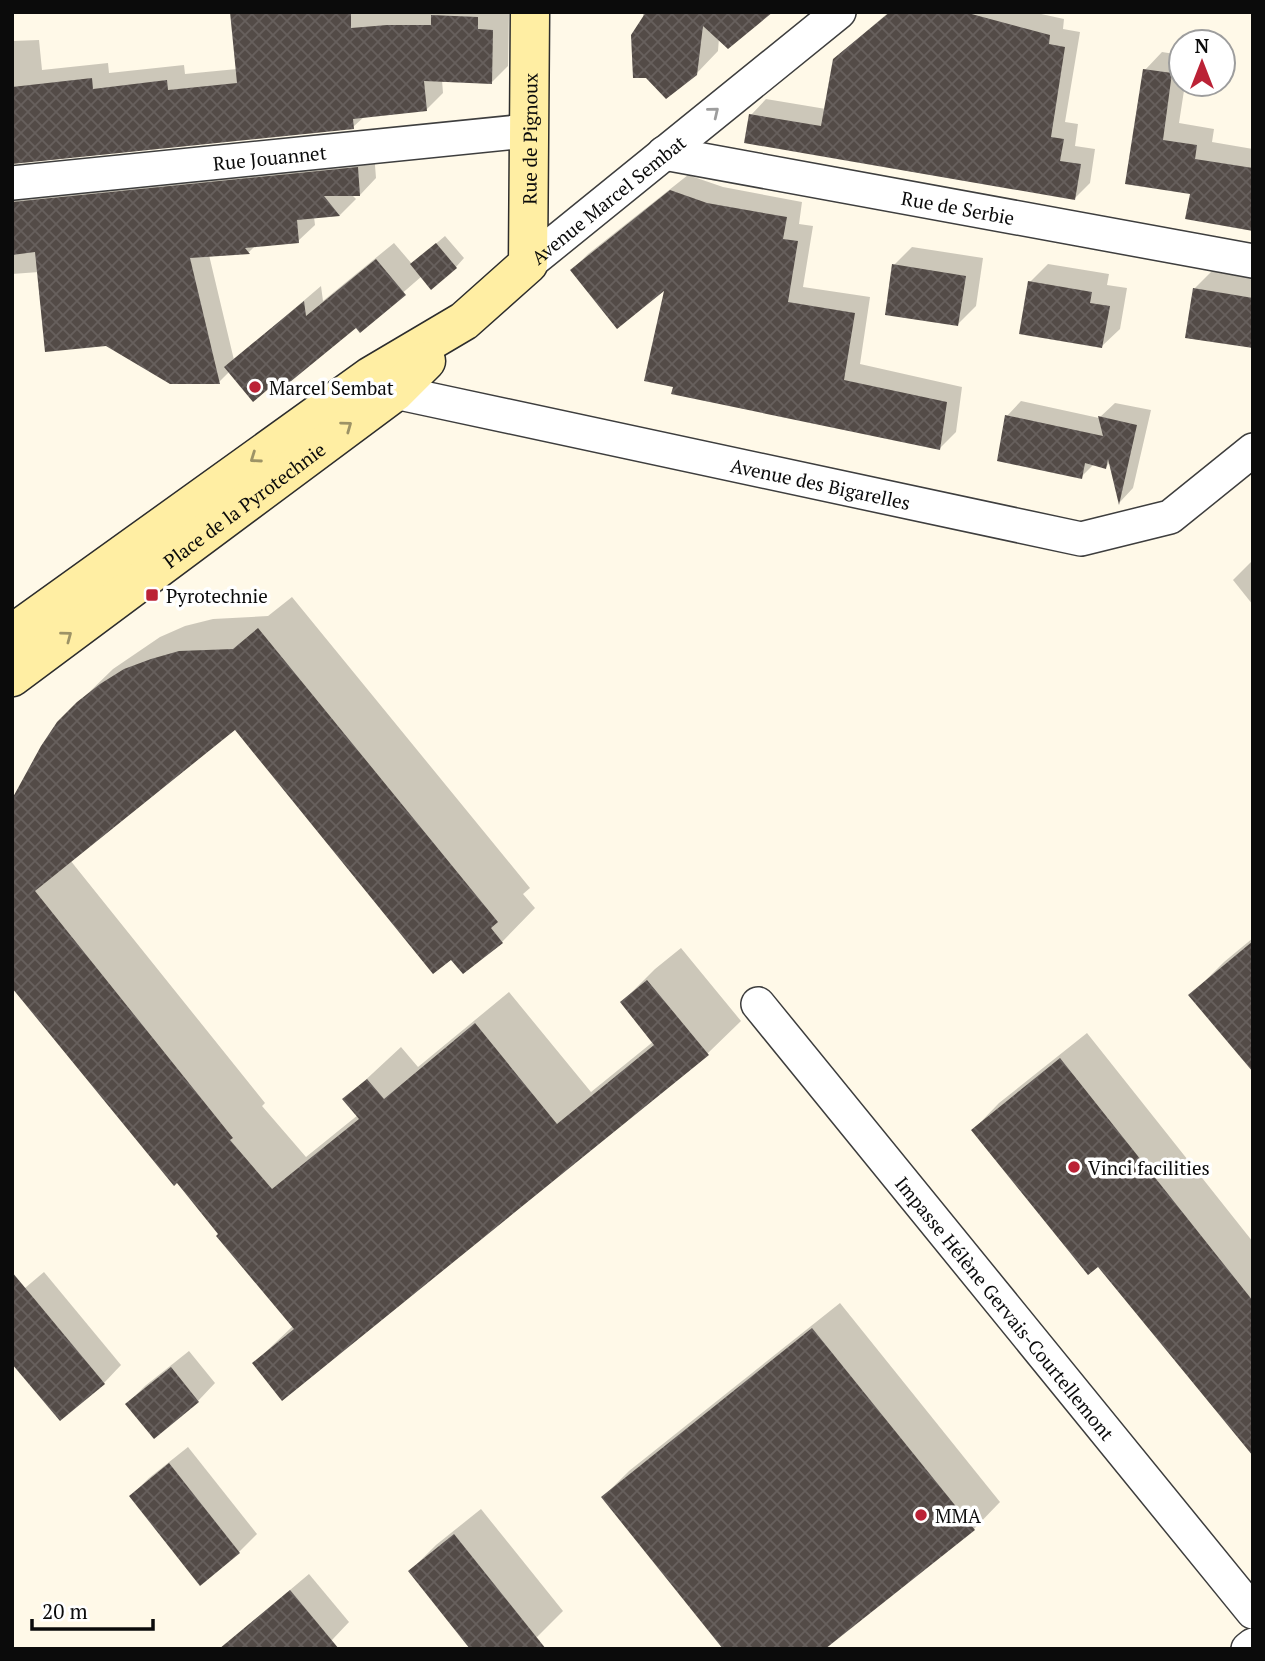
<svg xmlns="http://www.w3.org/2000/svg" width="1265" height="1661" viewBox="0 0 1265 1661" font-family="'PT Serif',serif">
  <style>
    .shadow { fill: #0003 }
    .building { fill: url(#building-cross-hatch) }
    .lines { fill: none; stroke-linecap: round; stroke-linejoin: round }
    .street-casing { stroke: #3e3e3e; stroke-width: 36 }
    .secondary-casing { stroke: #2d2d2d; stroke-width: 41 }
    .street { stroke: #fff; stroke-width: 33 }
    .secondary { stroke: #ffeea3; stroke-width: 38 }
    .oneway { stroke: #9d9d9d }
    .oneway2 { stroke: #9d9366 }
    .poi-dot { fill: #bb2236; stroke: #fff; stroke-width: 2.5 }
    .labels { text-anchor: middle; dominant-baseline: central; stroke-width: 7; stroke-linejoin: round; paint-order: stroke }
    .street-label { font-size: 19px; fill: #0b0b0b; stroke: #fff }
    .poi-label { font-size: 19px; fill: #0b0b0b; stroke: #fff; text-anchor: start }
  </style>
  <defs>
    <pattern id="building-cross-hatch" width="8" height="8" patternUnits="userSpaceOnUse" patternTransform="scale(1.75)"><rect width="8" height="8" fill="#534b47"/><path d="M0 0l8 8M0 8l8-8" fill="none" stroke="#67605d"/></pattern>
  </defs>
  <rect width="100%" height="100%" fill="#fff9e8"/>
  <g class="shadow">
    <polygon points="231,12 509,14 508,66 492,82 442,80 443,93 427,109 365,116 353,127 12,162 12,41 39,40 42,70 108,63 109,73 184,65 185,74 237,69"/>
    <polygon points="643,12 771,12 719,38 718,51 696,74 643,20"/>
    <polygon points="889,12 1032,12 1064,19 1063,29 1080,32 1065,122 1078,124 1075,146 1095,149 1090,183 1074,199 751,115 766,99 826,109 834,59"/>
    <polygon points="1162,52 1181,55 1181,84 1185,84 1179,123 1214,129 1212,142 1253,149 1253,229 1192,193 1127,183 1145,70"/>
    <polygon points="374,152 376,178 360,195 352,195 356,199 340,215 314,217 315,225 298,241 256,245 249,252 209,255 234,360 321,286 323,301 394,243 412,264 445,236 464,258 456,267 422,276 360,330 356,326 274,382 230,371 219,382 39,272 12,274 12,177"/>
    <polygon points="688,175 723,187 802,202 799,224 813,226 803,287 870,297 860,364 962,387 956,432 940,448 667,287 572,270 588,254"/>
    <polygon points="912,247 983,258 976,306 958,324 894,265"/>
    <polygon points="1048,264 1109,274 1107,285 1127,288 1120,329 1102,346 1030,282"/>
    <polygon points="1212,271 1253,278 1253,346 1194,289"/>
    <polygon points="1021,401 1099,418 1115,403 1151,410 1133,488 1120,502 1111,461 1106,467 1094,464 1081,477 1007,416"/>
    <polygon points="1253,560 1253,605 1233,580"/>
    <polygon points="292,597 530,888 523,894 535,908 502,942 463,972 235,727 70,860 265,1103 262,1106 306,1157 358,1115 345,1099 401,1047 418,1067 509,992 591,1092 654,1041 622,1002 655,969 681,948 741,1021 707,1054 254,1363 293,1326 220,1234 12,985 78,703 113,669 160,637 185,626 213,619 268,616"/>
    <polygon points="1253,938 1253,1069 1191,995 1224,962"/>
    <polygon points="1087,1033 1253,1242 1253,1453 1098,1264 973,1130 999,1103"/>
    <polygon points="44,1272 121,1365 104,1383 12,1299"/>
    <polygon points="840,1303 1000,1502 974,1529 603,1497 629,1471"/>
    <polygon points="189,1351 215,1383 198,1401 127,1404 145,1386"/>
    <polygon points="188,1447 257,1534 239,1552 131,1496 149,1478"/>
    <polygon points="481,1509 563,1611 537,1637 410,1571 436,1545"/>
    <polygon points="309,1574 349,1622 332,1640 220,1649"/>
  </g>
  <g class="building">
    <polygon points="230,12 351,12 351,28 387,25 431,25 431,15 478,17 478,29 493,30 492,84 424,81 427,111 353,119 354,129 12,164 12,87 92,78 93,89 167,80 168,90 237,83"/>
    <polygon points="646,12 773,12 728,49 703,26 697,75 666,99 646,78 633,78 631,35"/>
    <polygon points="890,12 964,12 1050,35 1049,44 1065,47 1051,137 1064,139 1060,161 1081,164 1075,200 744,143 749,114 821,126 833,59"/>
    <polygon points="1143,69 1172,73 1163,140 1197,145 1195,159 1253,168 1253,231 1185,219 1190,194 1125,184"/>
    <polygon points="358,167 360,196 324,196 340,216 297,220 299,243 245,248 250,254 190,258 220,384 170,384 106,346 45,352 35,252 12,255 12,202"/>
    <polygon points="670,190 707,203 787,217 783,239 798,241 788,302 855,313 844,380 947,402 940,450 671,394 673,387 644,381 664,291 617,329 570,270"/>
    <polygon points="436,243 457,268 431,290 410,264"/>
    <polygon points="376,259 406,295 360,333 356,328 279,391 273,385 253,402 224,367 304,301 306,316"/>
    <polygon points="892,264 966,276 958,326 885,315"/>
    <polygon points="1028,281 1092,292 1090,303 1110,306 1102,348 1019,334"/>
    <polygon points="1193,288 1253,298 1253,348 1185,338"/>
    <polygon points="1005,415 1103,436 1098,416 1137,425 1119,505 1108,459 1106,469 1085,463 1082,479 997,461"/>
    <polygon points="258,628 498,922 491,928 503,943 463,974 451,960 433,974 235,730 35,891 233,1138 230,1140 272,1189 359,1119 342,1099 367,1079 384,1099 475,1023 557,1124 654,1045 620,1002 647,980 709,1055 282,1401 252,1363 294,1329 216,1236 218,1234 177,1183 174,1186 12,988 12,799 41,746 57,722 77,702 100,684 124,669 151,659 179,651 233,649"/>
    <polygon points="1253,941 1253,1072 1188,995"/>
    <polygon points="1060,1058 1253,1301 1253,1456 1098,1267 1088,1275 971,1130"/>
    <polygon points="12,1272 105,1384 60,1421 12,1364"/>
    <polygon points="812,1328 975,1530 825,1649 723,1649 601,1497"/>
    <polygon points="171,1367 199,1402 154,1439 125,1404"/>
    <polygon points="169,1463 240,1553 200,1586 129,1496"/>
    <polygon points="454,1534 546,1649 470,1649 408,1571"/>
    <polygon points="290,1590 339,1649 219,1649"/>
  </g>
  <g class="lines">
    <defs>
      <g id="street">
        <path id="s1" d="M664 153 1253 261"/>
        <path id="s2" d="M12 183 527 131"/>
        <path id="s3" d="M528 264 839 12"/>
        <path id="s4" d="M377 380 395 392 1081 539 1170 517 1253 450"/>
        <path id="s5" d="M758 1004 1253 1612"/>
        <polyline points="1248,1649 1253,1645"/>
      </g>
      <g id="secondary">
        <path id="s6" d="M12 634 371 376 464 321 528 264 530 12"/>
        <path id="s7" d="M12 677 395 392 426 361"/>
      </g>
    </defs>
    <use href="#street" class="street-casing"/>
    <use href="#secondary" class="secondary-casing"/>
    <use href="#street" class="street"/>
    <use href="#secondary" class="secondary"/>
  </g>
  <defs><path id="oneway-chevron" d="M-2-3.5L2.5 0L-2 3.5" fill="none" stroke-width="1.6" stroke-linecap="round" stroke-linejoin="round" transform="scale(1.75)"/></defs>
  <use class="oneway" href="#oneway-chevron" transform="translate(714 112) rotate(-39)"/>
  <g class="oneway2">
    <use href="#oneway-chevron" transform="translate(347 426) rotate(-36)"/>
    <use href="#oneway-chevron" transform="translate(255 458) rotate(145)"/>
    <use href="#oneway-chevron" transform="translate(67 636) rotate(-37)"/>
  </g>
  <g class="poi-dot">
    <circle cx="255" cy="387" r="7"/>
    <rect x="145" y="588" width="14" height="14" rx="3.5"/>
    <circle cx="1074" cy="1167" r="7"/>
    <circle cx="921" cy="1515" r="7"/>
  </g>
  <g class="labels">
    <g class="street-label">
      <text stroke="none"><textPath href="#s6" startOffset="761">Rue de Pignoux</textPath></text>
      <text stroke="none"><textPath href="#s2" startOffset="259">Rue Jouannet</textPath></text>
      <text stroke="none"><textPath href="#s3" startOffset="103">Avenue Marcel Sembat</textPath></text>
      <text stroke="none"><textPath href="#s1" startOffset="299">Rue de Serbie</textPath></text>
      <text stroke="none"><textPath href="#s4" startOffset="457">Avenue des Bigarelles</textPath></text>
      <text stroke="none"><textPath href="#s7" startOffset="289">Place de la Pyrotechnie</textPath></text>
      <text stroke="none"><textPath href="#s5" startOffset="392">Impasse Hélène Gervais-Courtellemont</textPath></text>
    </g>
    <g class="poi-label">
      <text x="269" y="387">Marcel Sembat</text>
      <text x="166" y="595">Pyrotechnie</text>
      <text x="1088" y="1167">Vinci facilities</text>
      <text x="935" y="1515">MMA</text>
    </g>
  </g>
  <rect width="1265" height="1661" fill="none" stroke="#0b0b0b" stroke-width="28"/>
  <g transform="translate(1202 63)"><circle r="33" fill="#ffffff" stroke="#9d9d9d" stroke-width="2"/>
  <path d="M0-5L12 26L0 18L-12 26Z" fill="#bb2236"/>
  <text y="-10" font-size="19" font-weight="bold" text-anchor="middle" fill="#0b0b0b">N</text>
  </g>
  <path d="M32 1619v10h121v-10" fill="none" stroke="#0b0b0b" stroke-width="3.5"/>
  <text x="42" y="1619" font-size="21" fill="#0b0b0b" stroke="#ffffff" stroke-width="5" paint-order="stroke">20 m</text>
</svg>
